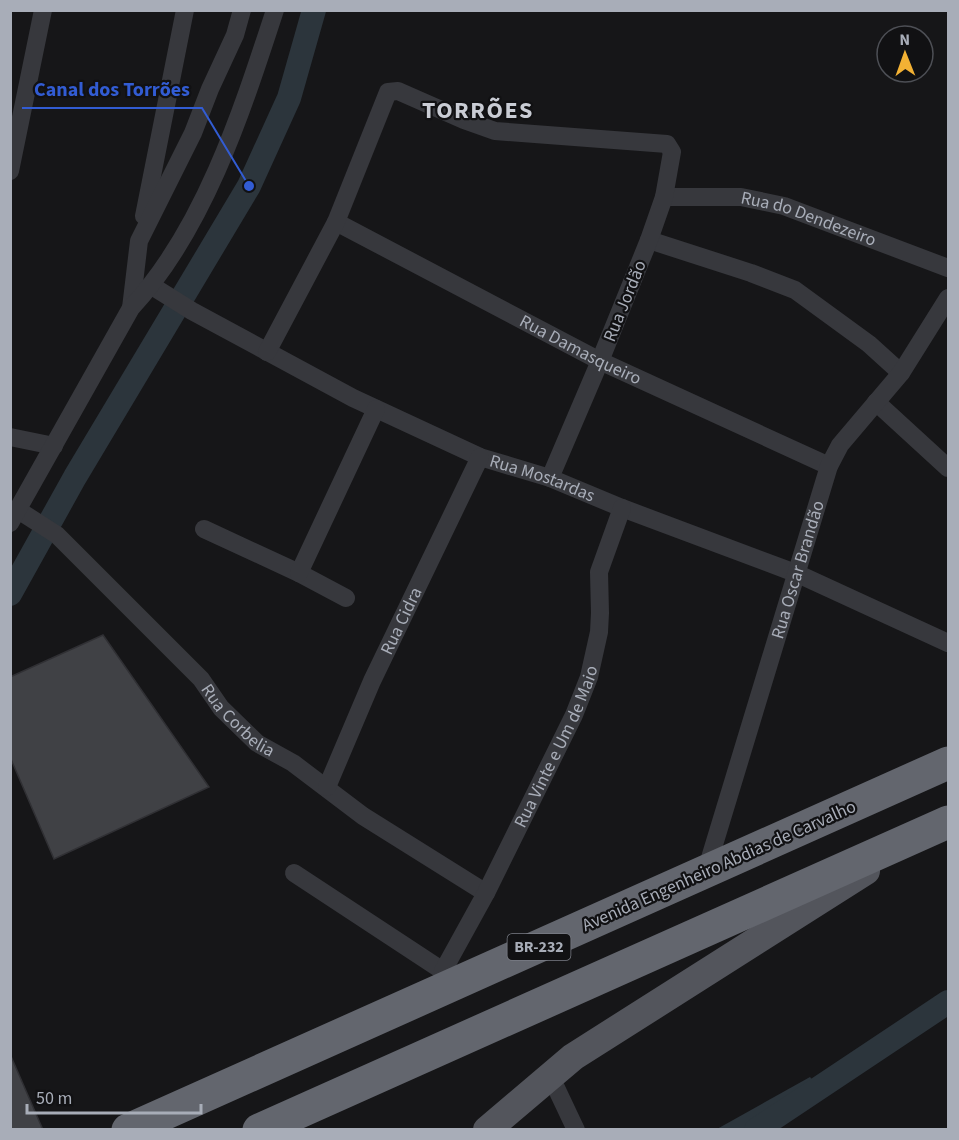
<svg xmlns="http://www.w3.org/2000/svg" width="959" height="1140" viewBox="0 0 959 1140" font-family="'Source Sans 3',sans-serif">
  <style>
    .water { fill: #2c353c }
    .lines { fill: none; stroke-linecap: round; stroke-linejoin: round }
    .canal { stroke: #2c353c; stroke-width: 24 }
    .building { fill: #404145; stroke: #303034; stroke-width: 1.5 }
    .street { stroke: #37383d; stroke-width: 18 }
    .primary { stroke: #53555c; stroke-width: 28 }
    .highway { stroke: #63666e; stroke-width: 33 }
    .labels { text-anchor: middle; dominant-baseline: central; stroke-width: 4.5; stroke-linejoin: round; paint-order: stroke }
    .shield { fill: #111113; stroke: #7b7e86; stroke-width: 1.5 }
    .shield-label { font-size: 16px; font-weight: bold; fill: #a8adb8 }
    .street-label { font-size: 18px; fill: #a8adb8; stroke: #111113 }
    .district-label { font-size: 24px; font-weight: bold; letter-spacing: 1.5px; fill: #c9ccd4; stroke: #111113 }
    .leader { fill: none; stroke: #325cd3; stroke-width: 2 }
    .callout-dot { fill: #325cd3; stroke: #111113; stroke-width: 2 }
    .callout-label { font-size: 20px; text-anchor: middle; font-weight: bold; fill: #325cd3; stroke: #111113; stroke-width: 4.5; stroke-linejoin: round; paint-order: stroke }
  </style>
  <rect width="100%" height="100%" fill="#161618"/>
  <polygon class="water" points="810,1077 826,1096 772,1129 717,1129"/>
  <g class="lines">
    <g class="canal">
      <polyline points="10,594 75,477 249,186 289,98 314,10"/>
      <polyline points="756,1130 948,1002"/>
    </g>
  </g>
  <g class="building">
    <polygon points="103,635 209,787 54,859 10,757 10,677"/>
    <polygon points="10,1054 43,1130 10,1130"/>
  </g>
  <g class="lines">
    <g class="street">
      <polyline points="10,171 43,10"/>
      <path id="s1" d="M664 197H741L784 206 948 268"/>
      <polyline points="144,216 185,10"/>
      <path id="s2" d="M336 222 600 361 829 466"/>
      <polyline points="649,240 751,273 795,290 869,344 901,373"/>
      <path id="s3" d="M152 286 192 311 353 398 480 457 550 478 622 508 798 574 948 643"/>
      <polyline points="131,308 139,241 193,133 210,89 235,35 242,10"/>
      <polyline points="267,352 336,222 388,92 398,91 464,120 495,131 667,144 672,152 664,197 649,240 600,361 550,478"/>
      <polyline points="876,402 948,468"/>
      <polyline points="10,437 54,446"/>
      <path id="s4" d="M18 510 57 535 201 679 221 708 257 743 293 763 363 816 486 893"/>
      <path d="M10 523 131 308C204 230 242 111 275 10"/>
      <polyline points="204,529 299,573 346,598"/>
      <polyline points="299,573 376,409"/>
      <path id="s5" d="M327 787 372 681 480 457"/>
      <path id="s6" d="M706 871 829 466 840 445 901 373 948 298"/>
      <polyline points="294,873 443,971"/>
      <path id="s7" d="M455 985 443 971 486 893 574 715 589 677 599 632 600 613 599 572 622 508"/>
      <polyline points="550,1075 576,1130"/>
    </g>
    <polyline class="primary" points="487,1130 573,1057 866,871"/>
    <g class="highway">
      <polyline points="128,1130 948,763"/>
      <polyline points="259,1130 948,822"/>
    </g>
  </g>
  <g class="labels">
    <rect class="shield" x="507.5" y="934" width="63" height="26" rx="4.5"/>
    <g class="shield-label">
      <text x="539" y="947">BR-232</text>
    </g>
    <g class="street-label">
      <text stroke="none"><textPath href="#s1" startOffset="148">Rua do Dendezeiro</textPath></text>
      <text transform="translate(625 301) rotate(-68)">Rua Jordão</text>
      <text stroke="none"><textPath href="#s2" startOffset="276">Rua Damasqueiro</textPath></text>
      <text stroke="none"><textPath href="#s3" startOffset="436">Rua Mostardas</textPath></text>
      <text stroke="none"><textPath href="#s6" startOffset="315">Rua Oscar Brandão</textPath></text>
      <text stroke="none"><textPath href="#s5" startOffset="182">Rua Cidra</textPath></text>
      <text stroke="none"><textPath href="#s4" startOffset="306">Rua Corbelia</textPath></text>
      <text stroke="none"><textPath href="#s7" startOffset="270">Rua Vinte e Um de Maio</textPath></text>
      <text transform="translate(719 866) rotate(-24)">Avenida Engenheiro Abdias de Carvalho</text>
    </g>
    <g class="district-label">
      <text x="478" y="110">TORRÕES</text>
    </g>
  </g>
  <path class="leader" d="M249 186L202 108H22"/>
  <circle class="callout-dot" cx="249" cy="186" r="6"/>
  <g class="callout-label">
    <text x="112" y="96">Canal dos Torrões</text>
  </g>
  <rect width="959" height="1140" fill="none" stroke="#a8adb8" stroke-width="24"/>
  <g transform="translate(905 54) rotate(359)"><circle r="28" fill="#111113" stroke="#4d4f55" stroke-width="1.5"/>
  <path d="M0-4.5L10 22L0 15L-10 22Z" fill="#f2b134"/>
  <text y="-9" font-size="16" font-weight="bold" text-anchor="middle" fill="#a8adb8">N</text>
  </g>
  <path d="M27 1104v9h174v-9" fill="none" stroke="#a8adb8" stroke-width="3"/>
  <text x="36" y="1104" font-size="18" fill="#a8adb8" stroke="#111113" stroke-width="4.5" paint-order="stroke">50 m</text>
</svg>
